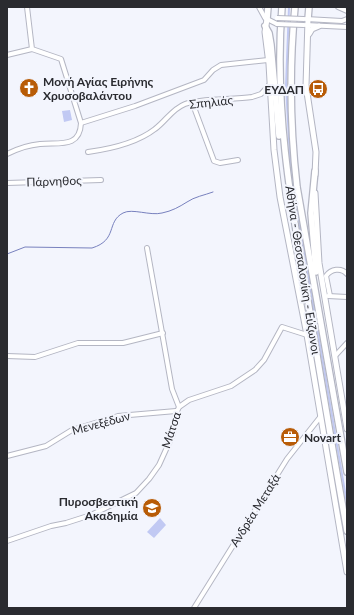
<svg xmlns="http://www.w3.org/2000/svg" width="354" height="615" viewBox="0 0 354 615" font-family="Lato,sans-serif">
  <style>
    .green { fill: #c1c9f3 }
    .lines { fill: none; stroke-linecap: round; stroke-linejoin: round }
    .stream { stroke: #7881be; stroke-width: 1 }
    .minor-casing { stroke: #b4b6c3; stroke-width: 6 }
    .major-casing { stroke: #b4b6c3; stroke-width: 7 }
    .highway-casing { stroke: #b4b6c3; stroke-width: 8 }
    .minor { stroke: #fff; stroke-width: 4 }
    .major { stroke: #fff; stroke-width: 5 }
    .highway { stroke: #fff; stroke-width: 5.5 }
    .minor-bridge-casing { stroke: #b4b6c3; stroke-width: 6; stroke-linecap: butt }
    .minor-bridge { stroke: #fff; stroke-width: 4 }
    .labels { text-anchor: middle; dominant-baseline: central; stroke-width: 4; stroke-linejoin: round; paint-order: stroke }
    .poi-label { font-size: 12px; font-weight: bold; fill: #2a2b30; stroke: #f3f5fd; text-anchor: start }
    .street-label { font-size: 12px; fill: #2a2b30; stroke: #f3f5fd }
  </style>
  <rect width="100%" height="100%" fill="#f3f5fd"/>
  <g class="green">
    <polygon points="288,7 290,7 287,85 291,156 302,234 347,498 347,509 300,234 289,157 285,86"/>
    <polygon points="70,110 72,120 64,122 62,111"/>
    <polygon points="160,518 166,525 154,538 147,532"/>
  </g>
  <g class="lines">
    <path class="stream" d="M7 254 25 247 92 248C118 240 106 222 123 213 132 208 150 216 162 213 172 211 179 207 187 202 194 197 205 195 213 192"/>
    <defs>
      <g id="minor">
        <polyline points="259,7 265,18 277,24"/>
        <polyline points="338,7 347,11"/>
        <polyline points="306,19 342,21 347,19"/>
        <polyline points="306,25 347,27"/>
        <polyline points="7,55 32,49"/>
        <polyline points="192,102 214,161 220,163 238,160"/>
        <polyline points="81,123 135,106 204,80 213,70 221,65 268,60"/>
        <path d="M88 152C110 149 137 143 155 129 166 121 172 109 185 104 201 98 234 100 252 97L261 94 270 84"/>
        <path d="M7 154C17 149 29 145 40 144 58 142 80 149 81 123L61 59 32 49 27 7"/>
        <polyline points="7,183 101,180"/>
        <polyline points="147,248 172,389 179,407"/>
        <polyline points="328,296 347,297"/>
        <path d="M330 296 326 276C331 269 341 267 347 274"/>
        <polyline points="7,356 35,357 78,343 123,343 163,333"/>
        <polyline points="335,356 347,343"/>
        <polyline points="7,456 46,446 72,430 118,416 176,411"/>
        <polyline points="7,541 51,526 66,523 91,515 136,493 149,479 159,465 173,434 175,416 179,407 189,400 231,386 255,370 264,360 282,327 307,335"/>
        <polyline points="194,608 287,459 321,416"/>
      </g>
      <g id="major">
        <polyline points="267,19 265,32 269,64 274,150 280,197 307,335 347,572"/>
        <polyline points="308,19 306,86 316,152 315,175"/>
        <polyline points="309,34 312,29 319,26"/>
        <polyline points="315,193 319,263 347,429"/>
      </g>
      <g id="highway">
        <path d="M282 7C274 104 290 200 307 295 320 374 333 453 347 531"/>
        <path d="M295 7C289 68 290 126 297 187L347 472"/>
        <polyline points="267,19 268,7"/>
        <polyline points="308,19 309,7"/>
        <polyline points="265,26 269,33 271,45 279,136"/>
        <polyline points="315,171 311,213 316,272"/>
      </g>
    </defs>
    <use href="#minor" class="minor-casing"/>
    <use href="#major" class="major-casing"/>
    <use href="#highway" class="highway-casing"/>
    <use href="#minor" class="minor"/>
    <use href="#major" class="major"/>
    <use href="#highway" class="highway"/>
    <defs>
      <g id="minor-bridge">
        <polyline points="277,18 304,19"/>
        <polyline points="277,24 304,25"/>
      </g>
    </defs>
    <use href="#minor-bridge" class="minor-bridge-casing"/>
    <use href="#minor-bridge" class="minor-bridge"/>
  </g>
  <defs>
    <symbol id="church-disc" viewBox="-11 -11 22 22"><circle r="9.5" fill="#b85c07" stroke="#f3f5fd"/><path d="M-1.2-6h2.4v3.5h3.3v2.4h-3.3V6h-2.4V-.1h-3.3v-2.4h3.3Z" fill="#fff"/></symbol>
    <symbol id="bus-disc" viewBox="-11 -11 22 22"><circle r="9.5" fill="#b85c07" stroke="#f3f5fd"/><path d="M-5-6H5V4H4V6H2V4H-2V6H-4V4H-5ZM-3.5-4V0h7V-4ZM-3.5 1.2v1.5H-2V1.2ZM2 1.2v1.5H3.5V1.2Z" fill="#fff"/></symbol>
    <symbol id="office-disc" viewBox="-11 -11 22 22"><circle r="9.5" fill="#b85c07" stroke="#f3f5fd"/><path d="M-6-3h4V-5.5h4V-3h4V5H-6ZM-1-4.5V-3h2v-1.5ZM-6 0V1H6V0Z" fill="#fff"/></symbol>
    <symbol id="school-disc" viewBox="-11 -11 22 22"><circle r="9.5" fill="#b85c07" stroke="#f3f5fd"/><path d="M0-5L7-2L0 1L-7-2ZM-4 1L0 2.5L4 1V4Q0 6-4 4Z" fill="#fff"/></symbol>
  </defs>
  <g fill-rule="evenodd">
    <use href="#church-disc" x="18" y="77" width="22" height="22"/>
    <use href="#bus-disc" x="307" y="78" width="22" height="22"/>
    <use href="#office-disc" x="279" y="426" width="22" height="22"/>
    <use href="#school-disc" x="141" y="497" width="22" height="22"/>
  </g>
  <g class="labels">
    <g class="poi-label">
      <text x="43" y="81">Μονή Αγίας Ειρήνης<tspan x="43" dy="14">Χρυσοβαλάντου</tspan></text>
      <text x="304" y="89" text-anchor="end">ΕΥΔΑΠ</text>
      <text x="304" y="437">Novart</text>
      <text x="138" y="501" text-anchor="end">Πυροσβεστική<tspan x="138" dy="14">Ακαδημία</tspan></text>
    </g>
    <g class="street-label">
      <text transform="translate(211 102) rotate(-6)">Σπηλιάς</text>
      <text transform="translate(54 181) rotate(-2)">Πάρνηθος</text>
      <text transform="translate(303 270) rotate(81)">Αθήνα - Θεσσαλονίκη - Εύζωνοι</text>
      <text transform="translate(101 423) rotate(-15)">Μενεξέδων</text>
      <text transform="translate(171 430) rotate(-72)">Μάτσα</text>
      <text transform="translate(255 510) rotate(-58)">Ανδρέα Μεταξά</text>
    </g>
  </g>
  <rect width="354" height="615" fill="none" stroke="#2a2b30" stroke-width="16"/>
</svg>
